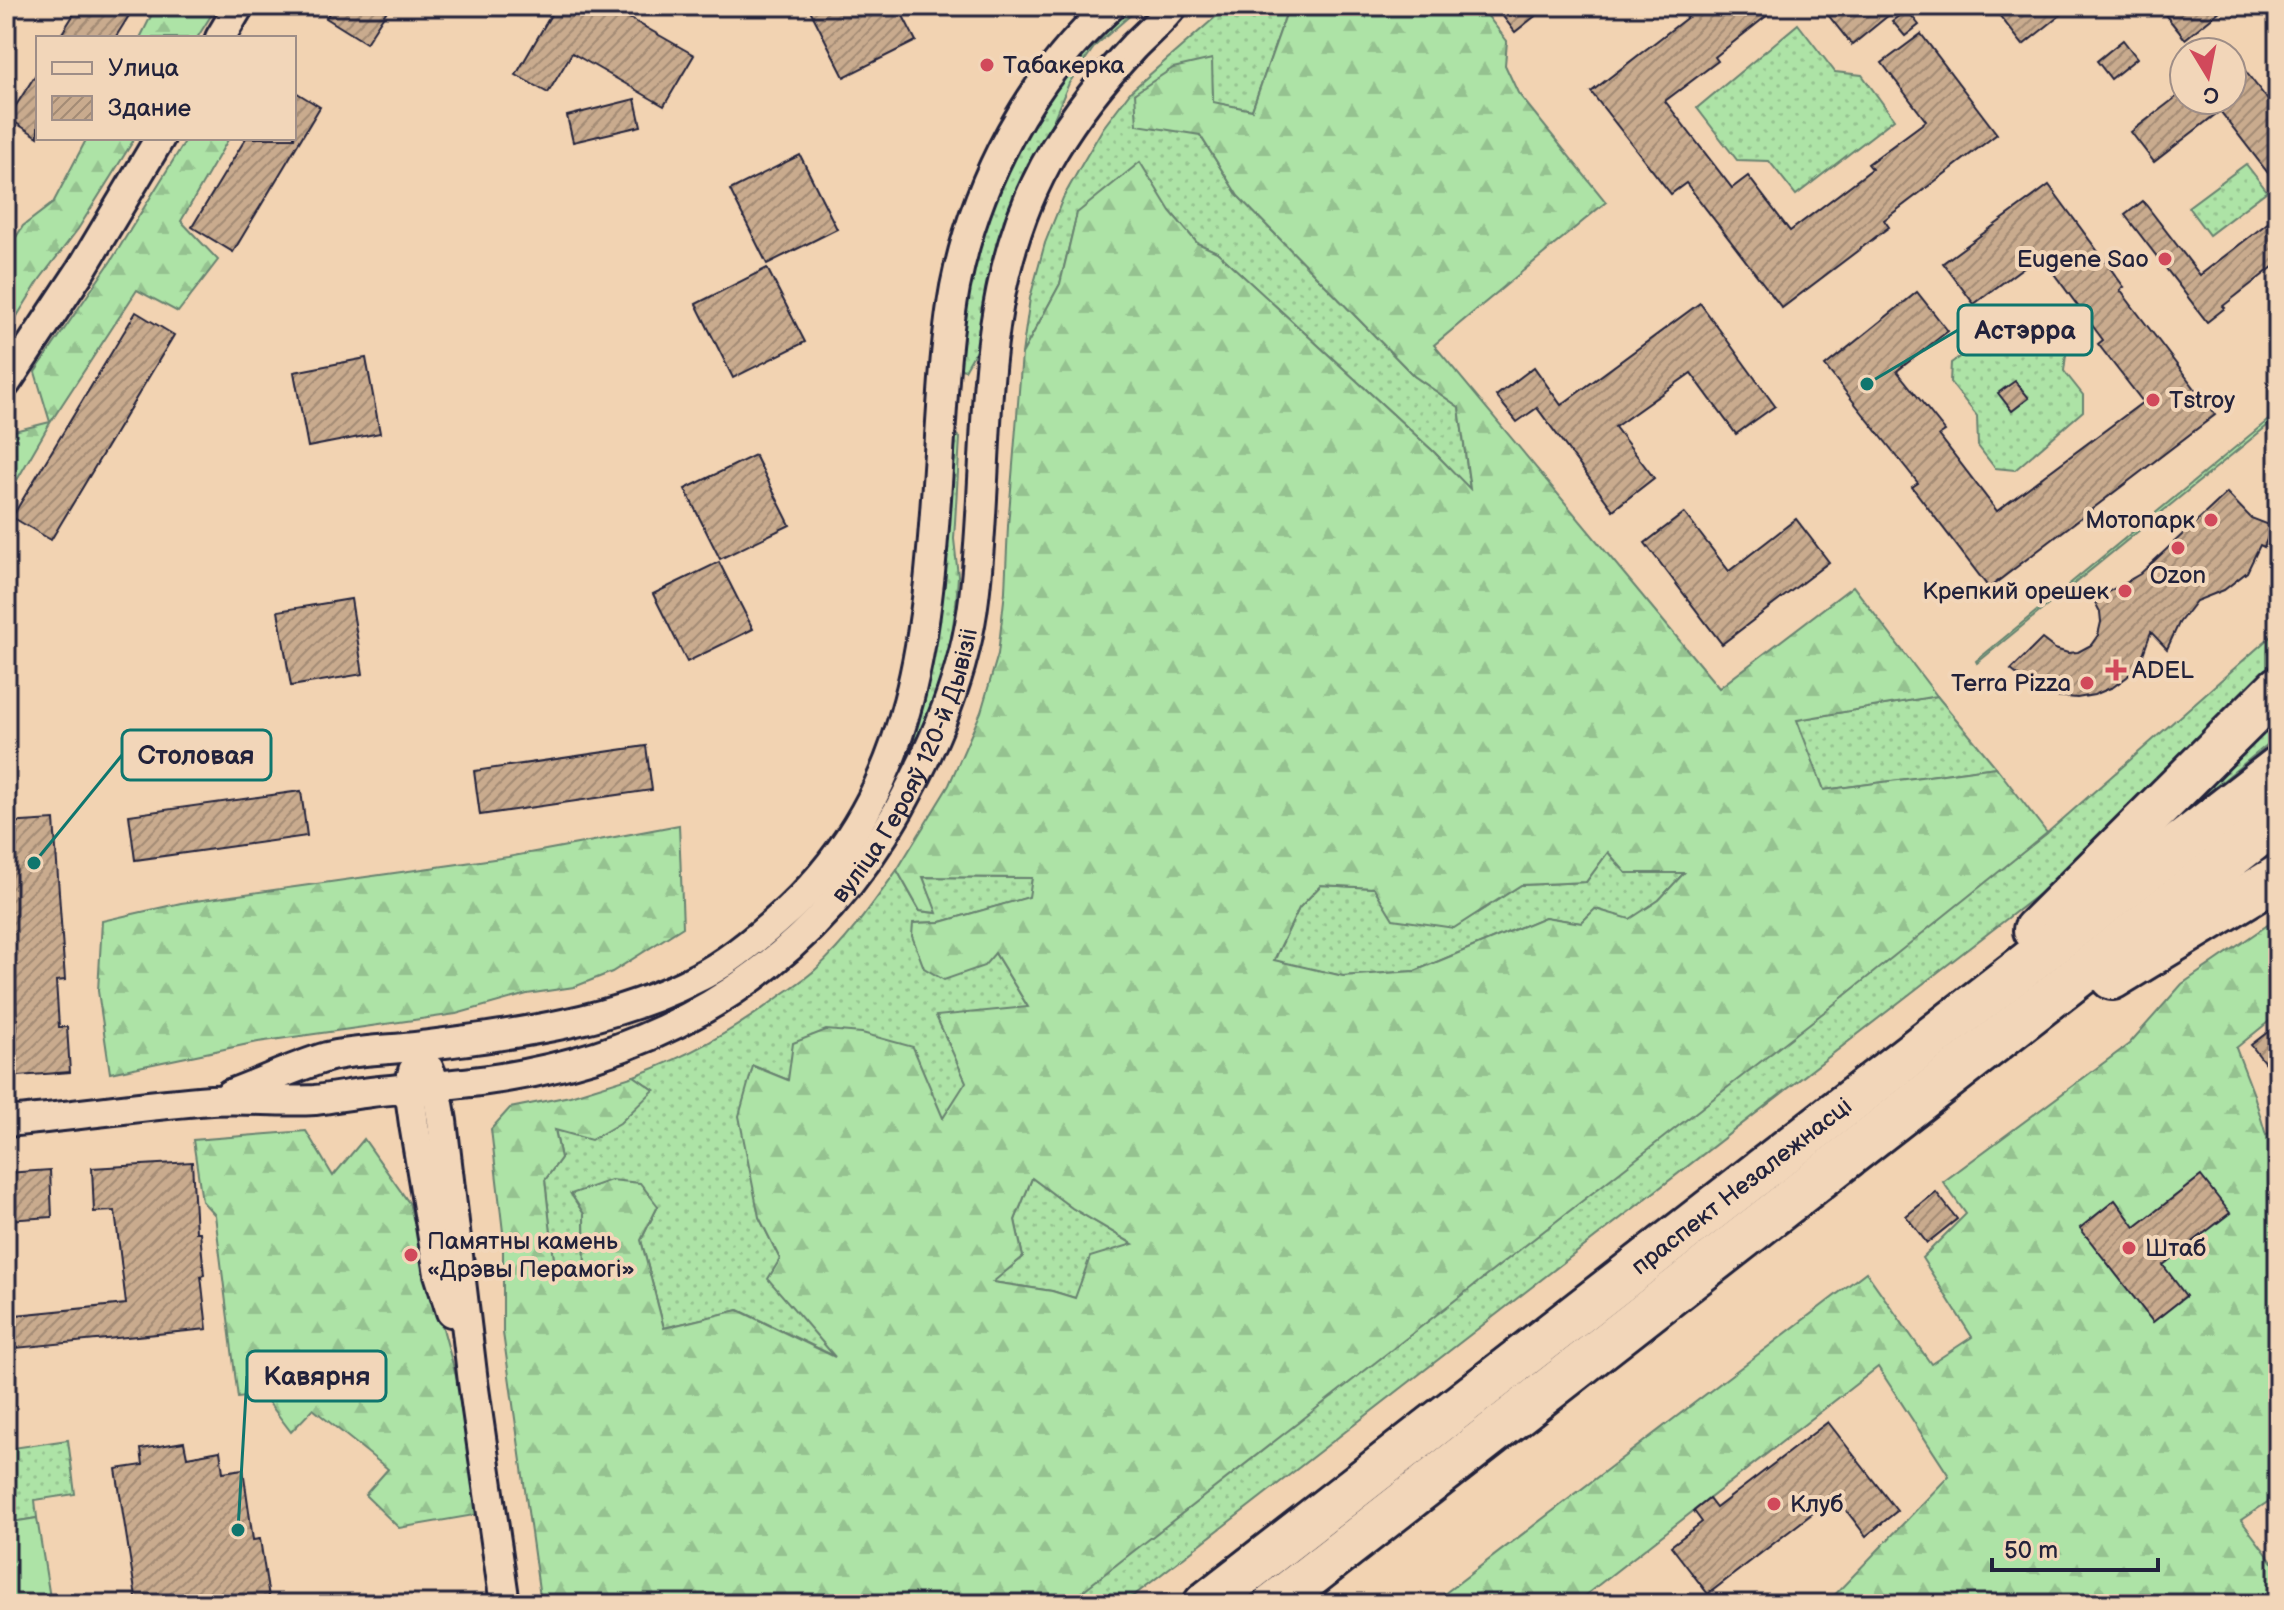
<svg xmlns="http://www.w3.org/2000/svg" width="2284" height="1610" viewBox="0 0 2284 1610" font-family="'Balsamiq Sans',sans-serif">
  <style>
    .grass { fill: url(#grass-dots); stroke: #688270; stroke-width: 2 }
    .forest { fill: url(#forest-firs); stroke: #688270; stroke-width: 2; fill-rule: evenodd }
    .pitch { fill: #ade3a6; stroke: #688270; stroke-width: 2 }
    .building { fill: url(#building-hatch); stroke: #22223b; stroke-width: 2 }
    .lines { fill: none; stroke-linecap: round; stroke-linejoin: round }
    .minor-casing { stroke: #22223b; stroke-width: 34 }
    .highway-casing { stroke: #22223b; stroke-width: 48 }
    .minor { stroke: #f2d6b9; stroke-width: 28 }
    .highway { stroke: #f2d6b9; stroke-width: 42 }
    .poi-dot { fill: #d1495b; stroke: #f2d6b9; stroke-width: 3 }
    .labels { text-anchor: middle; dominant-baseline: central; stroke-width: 8; stroke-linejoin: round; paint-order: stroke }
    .poi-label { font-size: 24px; fill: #22223b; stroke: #f2d6b9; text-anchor: start }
    .street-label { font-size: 24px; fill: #22223b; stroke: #f2d6b9 }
    .leader { fill: none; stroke: #0f766e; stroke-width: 3 }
    .callout-dot { fill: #0f766e; stroke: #f2d6b9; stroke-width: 3 }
    .callout { fill: #f2d6b9; stroke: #0f766e; stroke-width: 3 }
    .callout-label { font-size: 26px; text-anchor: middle; font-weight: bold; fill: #22223b }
  </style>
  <defs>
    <pattern id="grass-dots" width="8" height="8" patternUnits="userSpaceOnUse" patternTransform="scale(2)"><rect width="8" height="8" fill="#ade3a6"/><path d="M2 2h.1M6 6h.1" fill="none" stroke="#95c290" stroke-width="1.8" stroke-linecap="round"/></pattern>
    <pattern id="forest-firs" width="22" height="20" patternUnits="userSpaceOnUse" patternTransform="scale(2)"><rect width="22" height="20" fill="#ade3a6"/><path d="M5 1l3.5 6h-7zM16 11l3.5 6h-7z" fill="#95c290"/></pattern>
    <pattern id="building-hatch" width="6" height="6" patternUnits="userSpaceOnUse" patternTransform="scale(2)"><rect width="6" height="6" fill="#c9ab8e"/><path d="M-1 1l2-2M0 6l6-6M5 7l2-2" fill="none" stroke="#a38b75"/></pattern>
  </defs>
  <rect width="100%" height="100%" fill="#f2d3b2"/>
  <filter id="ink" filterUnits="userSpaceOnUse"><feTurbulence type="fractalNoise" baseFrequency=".0125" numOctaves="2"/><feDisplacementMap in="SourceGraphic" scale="16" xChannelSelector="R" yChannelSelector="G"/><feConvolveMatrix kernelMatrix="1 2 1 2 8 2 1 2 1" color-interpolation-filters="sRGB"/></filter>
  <g filter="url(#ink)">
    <g class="grass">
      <path d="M1135 6H1141L1095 46 1069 83 1053 121 1019 187 1004 220 992 263 977 349 965 370 957 368C963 319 969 266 986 219 1005 165 1053 82 1094 42 1106 29 1121 18 1135 6Z"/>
      <polygon points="1228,6 1289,6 1252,110 1213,103 1211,59 1200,135 1238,196 1414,376 1459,407 1470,490 1434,452 1217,252 1197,243 1170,211 1077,213 1060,284 1022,354 1030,298 1045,243 1063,198 1082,164 1103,128 1131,91"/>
      <polygon points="1798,24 1835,72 1862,75 1894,119 1796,195 1769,161 1737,160 1697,108"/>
      <polygon points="2246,164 2267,191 2209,235 2188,207"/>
      <polygon points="2018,314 2034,314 2067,347 2064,371 2083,395 2083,411 2015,470 1995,468 1978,446 1977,416 1950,382 1951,363"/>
      <polygon points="2278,412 2278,417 1977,663 1976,661"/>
      <polygon points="954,433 960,438 954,539 958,576 956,606 950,645 937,695 922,734 912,741 930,671 942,603"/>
      <polygon points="2278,630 2278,662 2080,862 1123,1604 1065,1604 2047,833"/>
      <polygon points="1937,696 1996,767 1824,790 1796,720"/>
      <polygon points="2278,707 2278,736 2124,861"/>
      <polygon points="1608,852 1626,873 1685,872 1659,900 1630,920 1596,909 1581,923 1545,917 1415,971 1343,976 1274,961 1299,908 1321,885 1374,888 1453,928 1521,885 1586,882"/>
      <path d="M897 870 920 911 936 913 923 877 1032 878 1030 897 941 922 913 923 995 953 1028 1007 967 1083 943 1119 788 1080 754 1066 759 1217 780 1259 838 1358 739 1310 664 1328 641 1240 658 1206 571 1194 584 1214 585 1271 555 1270 545 1180 561 1158 555 1129 654 1090 634 1076C689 1056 733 1031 780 996 791 988 804 980 815 970 847 941 872 905 897 870Z"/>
      <polygon points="1032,1178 1072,1208 1134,1245 1075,1298 1052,1291 992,1282 1023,1257 1015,1220"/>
      <polygon points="68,1440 75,1494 35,1500 37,1518 6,1523 6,1449"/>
    </g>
    <g class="forest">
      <polygon points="156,6 217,6 197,38 140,38"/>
      <path d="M1289 6H1361L1366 16 1367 6H1416L1430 14V6H1480L1507 41 1505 65 1518 93 1606 202 1434 345 1719 688 1853 586 1937 696 1797 720 1824 790 1996 767 2047 833 1828 1009 1066 1604H541L503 1333V1232L491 1129 510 1108 570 1096 634 1076 654 1090 620 1123 591 1140 555 1130 561 1158 545 1180 555 1269 585 1270 584 1214 571 1194 611 1180 640 1183 658 1206 641 1240 664 1328 738 1310 835 1357 768 1279 780 1259 759 1217 739 1116 753 1066 788 1080 793 1043 826 1030 862 1033 913 1047 943 1118 966 1082 936 1016 1028 1007 995 953 984 966 944 980 924 968 912 936 913 923 941 922 1029 897 1032 878 923 877 937 913 920 911 897 870 949 785 981 712 998 654 1005 591 1008 526 1022 354 1060 284 1077 213 1140 162 1170 211 1197 243 1217 252 1434 452 1470 489 1459 407 1414 376 1238 196 1200 135 1137 125 1135 93 1173 68 1212 59 1213 102 1252 110ZM1608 852 1626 873H1684L1659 900 1630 919 1595 909 1581 923 1545 917 1415 971 1343 976 1274 960 1299 908 1321 885 1374 888 1393 919 1454 928 1521 885 1586 882ZM1032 1178 1072 1208 1133 1244 1090 1257 1075 1298 1052 1291 993 1282 1023 1257 1015 1220Z"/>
      <polygon points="87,138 135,138 78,229 40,279 6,334 6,253 23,226 53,203"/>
      <polygon points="187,138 229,138 181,221 218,260 178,312 137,290 50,423 6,499 6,433 50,422 35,372 111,261"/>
      <polygon points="679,825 683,927 612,972 574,987 527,994 456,1014 258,1042 110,1073 98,991 102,921 181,903 508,857"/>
      <polygon points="2278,918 2278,1014 2236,1048 2254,1095 2266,1135 2278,1127 2278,1495 2241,1520 2278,1569 2278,1604 1826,1604 1949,1476 1878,1367 1574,1604 1431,1604 1866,1272 1931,1364 1972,1337 1922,1258 1966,1214 1943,1182 2129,1044 2182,984"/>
      <polygon points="306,1131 333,1176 364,1139 409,1203 463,1402 480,1514 399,1528 365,1495 388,1469 313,1409 291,1432 263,1395 238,1398 215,1215 202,1201 193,1140"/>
    </g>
    <polygon class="pitch" points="37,1518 51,1604 6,1604 6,1523"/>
    <g class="building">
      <polygon points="79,6 135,6 115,38 59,38"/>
      <polygon points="334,6 390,6 366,43 326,18"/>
      <polygon points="556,6 608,6 694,55 664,106 572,53 548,93 516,75"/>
      <polygon points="808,6 898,6 916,41 844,77"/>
      <polygon points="1495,6 1548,6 1515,32"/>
      <polygon points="1702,6 1779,6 1715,57 1718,61 1665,101 1732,188 1748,176 1790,231 1872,169 1868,164 1926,121 1882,63 1921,34 1997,134 1884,220 1889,227 1782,308 1686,183 1671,194 1591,92"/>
      <polygon points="1821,6 1900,6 1852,45"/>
      <polygon points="1992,6 2072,6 2023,45"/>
      <polygon points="2158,6 2226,6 2185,39"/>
      <polygon points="1907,10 1919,25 1905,36 1892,21"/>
      <polygon points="2123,40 2137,58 2111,79 2097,61"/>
      <polygon points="2232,54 2278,113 2278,186 2220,111 2154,162 2131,132 2184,91 2184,100 2232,100"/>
      <polygon points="38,71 38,137 8,118"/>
      <polygon points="294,91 320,107 233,252 192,227 246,138 294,138"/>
      <polygon points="635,99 641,126 573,142 567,116"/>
      <polygon points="800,155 837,229 767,264 730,190"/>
      <polygon points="2049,185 2124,287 2120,290 2215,415 1989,588 1912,487 1918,483 1907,469 1825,366 1917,292 1948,331 1897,371 1945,431 1939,435 1997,511 2143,402 2098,344 2103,340 2040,255 1974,304 1943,263"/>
      <polygon points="2143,201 2200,275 2278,215 2278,263 2223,306 2225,308 2207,322 2125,215"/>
      <polygon points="767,268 805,342 733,378 696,304"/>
      <polygon points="1700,303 1775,406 1736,434 1691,373 1615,427 1654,478 1613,510 1537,408 1517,422 1496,396 1534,367 1561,405"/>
      <polygon points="136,312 174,335 51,540 12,517"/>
      <polygon points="366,358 380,433 308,447 294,372"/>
      <polygon points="2015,381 2029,398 2012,411 1998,393"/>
      <polygon points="755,455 790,525 720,559 685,489"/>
      <polygon points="2227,493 2251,518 2272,526 2264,547 2260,545 2247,572 2224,590 2196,601 2179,623 2167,649 2151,632 2142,657 2127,677 2113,687 2094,695 2077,698 2054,696 2032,687 2011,670 2042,639 2055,649 2068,653 2078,652 2091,645 2098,635 2101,622 2100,612 2094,600 2140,574"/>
      <polygon points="1684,513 1729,571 1796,519 1829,562 1722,644 1645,543"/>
      <polygon points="719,562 753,629 687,662 653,594"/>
      <polygon points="351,599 363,674 291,686 278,611"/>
      <polygon points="646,746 652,790 480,815 474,771"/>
      <polygon points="301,791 307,836 135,860 129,815"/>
      <polygon points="54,820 65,980 56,981 59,1027 67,1027 70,1072 6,1077 6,1031 17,1030 15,984 6,984 6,823"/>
      <polygon points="2278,1024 2278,1080 2251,1045"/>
      <polygon points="192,1162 196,1232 200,1232 204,1275 201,1276 207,1329 6,1349 6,1316 126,1304 115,1211 94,1212 92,1168"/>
      <polygon points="50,1170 52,1217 6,1220 6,1173"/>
      <polygon points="2201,1176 2230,1213 2163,1265 2186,1296 2153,1322 2080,1228 2115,1200 2135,1227"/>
      <polygon points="1936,1192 1957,1219 1927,1243 1906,1216"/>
      <polygon points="1828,1422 1897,1511 1866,1536 1835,1496 1708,1594 1671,1546 1702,1522 1694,1511 1709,1499 1716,1508"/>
      <polygon points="184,1442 187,1457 220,1451 223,1472 243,1469 253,1540 260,1539 270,1604 137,1604 116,1469 143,1465 141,1449"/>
    </g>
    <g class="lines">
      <defs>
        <g id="minor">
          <polyline points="220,38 239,6"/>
          <polyline points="6,383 81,270 160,138"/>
          <polyline points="429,1069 436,1086 442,1121 473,1382 505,1604"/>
          <polyline points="413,1071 409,1088 414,1124 439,1274 451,1312"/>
          <path d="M230 1094C262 1082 294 1067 327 1057 353 1050 393 1050 422 1046 516 1034 614 1022 699 977 729 962 763 933 788 910 928 780 929 599 941 422 944 377 947 331 955 287 976 181 1030 78 1111 6"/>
          <path id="s1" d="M6 1122C75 1116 143 1105 211 1100 246 1098 281 1102 315 1100 333 1098 352 1094 371 1092 414 1087 458 1085 501 1078 673 1051 813 963 899 809 935 743 965 674 974 598 993 446 971 288 1054 150 1076 113 1104 78 1134 46 1147 33 1162 20 1173 6"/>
        </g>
        <g id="highway">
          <polyline points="2035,930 2278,688"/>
          <polyline points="2112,978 2278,877"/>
          <path id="s2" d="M1205 1604 2278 768"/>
          <polyline points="1274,1604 2278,820"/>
        </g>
      </defs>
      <use href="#minor" class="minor-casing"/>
      <use href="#highway" class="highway-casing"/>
      <use href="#minor" class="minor"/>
      <use href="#highway" class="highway"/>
    </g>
  </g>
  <g class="poi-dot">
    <circle cx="987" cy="65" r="8"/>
    <circle cx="2165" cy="259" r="8"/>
    <circle cx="2153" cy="400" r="8"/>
    <circle cx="2211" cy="520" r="8"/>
    <circle cx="2178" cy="548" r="8"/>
    <circle cx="2125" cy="591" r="8"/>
    <path d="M2112 658h8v8h8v8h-8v8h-8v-8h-8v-8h8z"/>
    <circle cx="2087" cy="683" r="8"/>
    <circle cx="2129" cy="1248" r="8"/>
    <circle cx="411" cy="1255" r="8"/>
    <circle cx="1774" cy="1504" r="8"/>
  </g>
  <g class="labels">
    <g class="poi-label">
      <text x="1003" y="65">Табакерка</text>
      <text x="2149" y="259" text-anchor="end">Eugene Sao</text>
      <text x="2169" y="400">Tstroy</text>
      <text x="2195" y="520" text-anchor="end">Мотопарк</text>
      <text x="2178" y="575" text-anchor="middle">Ozon</text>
      <text x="2109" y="591" text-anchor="end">Крепкий орешек</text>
      <text x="2132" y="670">ADEL</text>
      <text x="2071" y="683" text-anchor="end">Terra Pizza</text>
      <text x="427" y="1241">Памятны камень<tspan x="427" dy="28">«Дрэвы Перамогі»</tspan></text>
      <text x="2145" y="1248">Штаб</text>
      <text x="1790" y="1504">Клуб</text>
    </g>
    <g class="street-label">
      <text stroke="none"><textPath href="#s1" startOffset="1038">вуліца Герояў 120-й Дывізіі</textPath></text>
      <text stroke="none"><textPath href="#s2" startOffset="680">праспект Незалежнасці</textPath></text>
    </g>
  </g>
  <path class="leader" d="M1867 384L1958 330M34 863L122 755M238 1530L247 1376"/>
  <g class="callout-dot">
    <circle cx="1867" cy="384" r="8"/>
    <circle cx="34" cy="863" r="8"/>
    <circle cx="238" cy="1530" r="8"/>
  </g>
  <g class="callout">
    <rect x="1958" y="305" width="134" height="50" rx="8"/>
    <rect x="122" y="730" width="149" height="50" rx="8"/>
    <rect x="247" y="1351" width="139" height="50" rx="8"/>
  </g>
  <g class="callout-label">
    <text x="2025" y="339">Астэрра</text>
    <text x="196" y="764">Столовая</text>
    <text x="317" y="1385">Кавярня</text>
  </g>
  <rect width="2284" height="1610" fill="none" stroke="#f2d6b9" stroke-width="32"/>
  <rect x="16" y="16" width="2252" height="1578" fill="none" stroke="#22223b" stroke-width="3" filter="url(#ink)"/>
  <rect x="36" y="36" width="260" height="104" fill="#f2d6b9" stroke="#9f8e87" stroke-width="2"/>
  <rect x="52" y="62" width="40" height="12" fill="#f2d6b9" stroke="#9f8e87" stroke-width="2"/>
  <text x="108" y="76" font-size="24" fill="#22223b">Улица</text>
  <rect x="52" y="96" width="40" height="24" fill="url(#building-hatch)" stroke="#9f8e87" stroke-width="2"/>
  <text x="108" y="116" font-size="24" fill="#22223b">Здание</text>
  <g transform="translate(2208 76) rotate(170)"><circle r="38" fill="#f2d6b9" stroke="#9f8e87" stroke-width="2"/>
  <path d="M0-6L14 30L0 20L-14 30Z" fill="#d1495b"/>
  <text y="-12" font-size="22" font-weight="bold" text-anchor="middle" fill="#22223b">С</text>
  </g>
  <path d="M1992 1558v12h166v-12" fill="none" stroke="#22223b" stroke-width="4"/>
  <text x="2004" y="1558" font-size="24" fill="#22223b" stroke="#f2d6b9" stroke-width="6" paint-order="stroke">50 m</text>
</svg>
